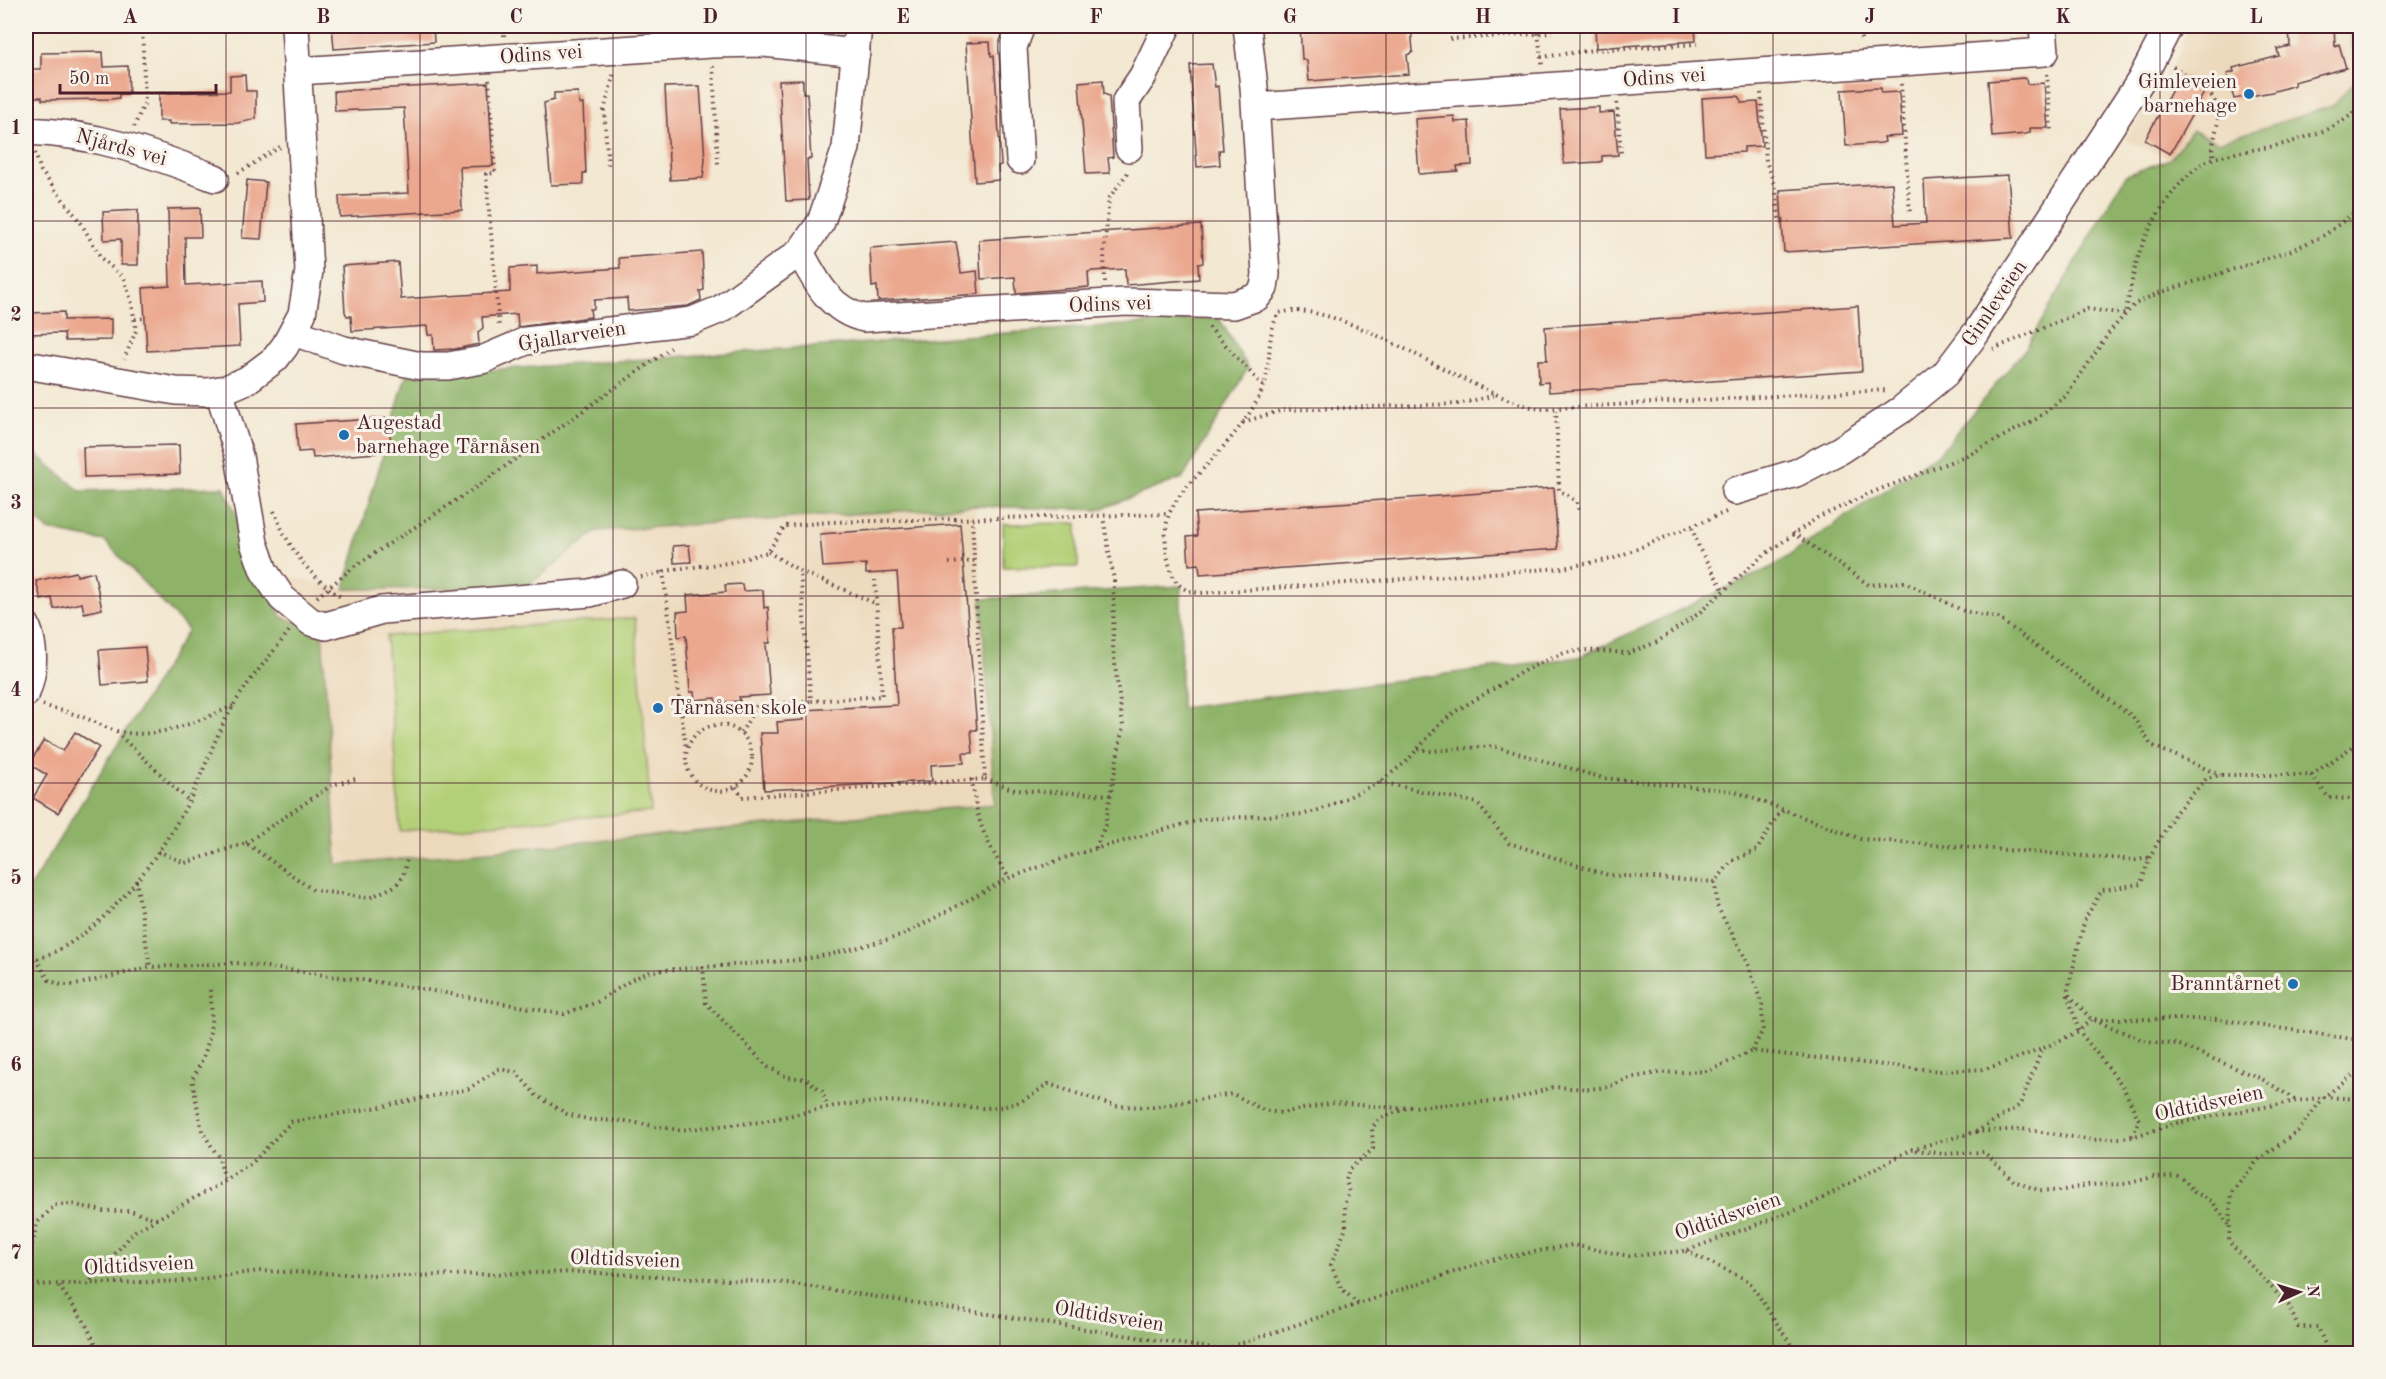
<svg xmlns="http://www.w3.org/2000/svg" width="2386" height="1379" viewBox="0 0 2386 1379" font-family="'Old Standard TT',serif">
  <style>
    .built { fill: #ecd8ba }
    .green { fill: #b2d077; stroke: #7e7851; stroke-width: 1.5 }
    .forest { fill: #8db268; stroke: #6c684a; stroke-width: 1.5 }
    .building { fill: #eba88f }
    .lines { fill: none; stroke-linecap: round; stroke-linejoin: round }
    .minor-casing { stroke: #633d44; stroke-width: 30 }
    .path { stroke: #633d44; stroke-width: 4; stroke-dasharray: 1.5 4.5; stroke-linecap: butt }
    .minor { stroke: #fff; stroke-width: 27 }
    .grid { fill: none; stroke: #4a1f2b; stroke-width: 1.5; stroke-opacity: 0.55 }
    .poi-dot { fill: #1f6fb2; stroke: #f7f3e8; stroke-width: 2 }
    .labels { text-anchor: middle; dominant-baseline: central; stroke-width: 6; stroke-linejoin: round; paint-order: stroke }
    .street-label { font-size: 21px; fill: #4a1f2b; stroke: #f7f3e8 }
    .poi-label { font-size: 21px; fill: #4a1f2b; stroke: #f7f3e8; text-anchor: end }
    .neatline { fill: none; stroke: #4a1f2b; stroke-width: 2 }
    .grid-label { font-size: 20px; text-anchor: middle; font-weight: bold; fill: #4a1f2b }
  </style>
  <rect width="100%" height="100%" fill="#f7f3e8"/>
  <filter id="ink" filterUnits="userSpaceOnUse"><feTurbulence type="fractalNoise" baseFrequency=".0167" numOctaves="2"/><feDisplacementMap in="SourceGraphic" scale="12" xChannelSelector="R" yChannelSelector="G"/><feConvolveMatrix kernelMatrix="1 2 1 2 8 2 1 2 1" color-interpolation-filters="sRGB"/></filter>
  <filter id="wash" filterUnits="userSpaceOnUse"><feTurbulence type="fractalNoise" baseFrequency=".008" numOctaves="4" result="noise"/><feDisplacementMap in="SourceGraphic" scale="24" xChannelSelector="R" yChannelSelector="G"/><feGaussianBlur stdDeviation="1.35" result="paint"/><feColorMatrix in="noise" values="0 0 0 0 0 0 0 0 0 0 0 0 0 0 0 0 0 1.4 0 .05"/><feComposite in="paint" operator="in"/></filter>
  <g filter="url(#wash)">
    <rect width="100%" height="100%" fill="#f3e8d2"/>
    <g class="built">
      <polygon points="2187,26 2348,26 2356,62 2355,82 2332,106 2218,142 2192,131 2170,159 2125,140 2179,54"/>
      <polygon points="975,506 996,804 337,865 322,631 281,617 261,570 344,589 524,588 596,531"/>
    </g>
    <g class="green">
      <polygon points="1077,523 1078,567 1003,567 1003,524"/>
      <polygon points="635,618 651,812 400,831 386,636"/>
    </g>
    <g class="forest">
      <polygon points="2348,26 2360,26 2360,1353 26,1353 26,888 30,887 188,630 105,541 48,530 26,510 26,448 29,448 80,491 224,487 281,617 322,631 337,865 995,804 981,599 1181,586 1181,708 1579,657 1774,566 1940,452 2026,348 2126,175 2170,159 2192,130 2218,142 2332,106 2355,82 2356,62"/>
      <polygon points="1219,318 1248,368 1183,478 1098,510 975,506 597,531 525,588 344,589 406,376"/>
    </g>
    <g id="blocks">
      <g class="building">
        <polygon points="332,26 433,26 434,42 334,49"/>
        <polygon points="1300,26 1411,26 1413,52 1407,55 1409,74 1309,81 1307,61 1302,59"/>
        <polygon points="1595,26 1695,26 1696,41 1596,48"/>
        <polygon points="2289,26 2334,26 2335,46 2339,44 2346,68 2294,82 2295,85 2272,92 2234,99 2227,74 2234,72 2233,68 2279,56 2277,49 2290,46"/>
        <polygon points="990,42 991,56 994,56 1001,165 998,166 999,180 975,182 966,43"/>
        <polygon points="103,52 104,67 128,66 129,94 119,94 119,98 111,99 42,100 42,97 32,97 31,69 41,69 41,53"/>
        <polygon points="1212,64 1215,87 1218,86 1223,150 1219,150 1220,165 1197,167 1190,65"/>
        <polygon points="245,75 246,91 256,91 256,119 238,123 169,124 169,121 159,121 159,93 230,91 230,76"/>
        <polygon points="2180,75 2206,89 2170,154 2145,140"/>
        <polygon points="2023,78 2026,79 2027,84 2044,83 2048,128 2030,128 2030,133 2026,134 1992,137 1988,81"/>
        <polygon points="803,80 803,93 807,93 811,159 807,159 809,200 786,201 779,81"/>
        <polygon points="1103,80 1104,94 1109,96 1113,157 1108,158 1110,173 1086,174 1079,82"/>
        <polygon points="488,83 493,166 460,167 462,210 340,217 339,196 409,193 404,108 335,111 334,91"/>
        <polygon points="700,86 705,160 703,178 670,180 665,87"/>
        <polygon points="1877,88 1881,88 1881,93 1899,92 1902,136 1884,137 1885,142 1881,143 1846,146 1842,90"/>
        <polygon points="578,92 579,104 583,104 586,173 583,173 583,184 551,185 544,103 554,100 554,93"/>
        <polygon points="1737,96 1740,97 1741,103 1758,102 1762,146 1744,147 1744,152 1705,154 1702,98"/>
        <polygon points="1595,107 1599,107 1599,113 1614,112 1618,155 1602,156 1602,161 1599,162 1564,164 1560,109"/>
        <polygon points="1454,116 1455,122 1469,121 1472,165 1457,166 1458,171 1419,174 1415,119"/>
        <polygon points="2008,175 2013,238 1784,252 1780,190 1892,183 1895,225 1926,223 1924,180"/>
        <polygon points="247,180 266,182 261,239 242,238"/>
        <polygon points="200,208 201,237 185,237 186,285 262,281 263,302 238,304 240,346 147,351 143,288 170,286 168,209"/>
        <polygon points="138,210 138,265 121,265 121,239 104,240 103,212"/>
        <polygon points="1201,225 1203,263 1198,264 1199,279 1126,285 1125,269 1092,271 1088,272 1089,287 1016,293 1015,277 981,279 979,240"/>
        <polygon points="956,242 961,273 977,271 979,294 878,301 877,286 872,287 870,248"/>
        <polygon points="702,252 704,290 700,291 701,300 688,306 628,311 627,298 594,300 594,309 590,309 591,317 518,327 517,314 482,317 483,328 478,332 479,344 455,349 434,350 433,335 428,335 427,326 352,331 351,316 347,316 345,312 342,266 398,262 401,299 510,292 510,268 537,266 537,274 620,268 619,258"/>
        <polygon points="1858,306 1862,371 1549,392 1548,382 1539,383 1538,360 1547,360 1545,327"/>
        <polygon points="64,312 64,320 111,319 111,340 65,341 64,333 26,334 26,313"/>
        <polygon points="389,418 391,446 377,447 377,453 313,458 312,451 298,452 296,424"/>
        <polygon points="179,445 180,474 84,477 83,447"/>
        <polygon points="1554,488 1558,549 1200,574 1199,564 1189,565 1187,537 1197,536 1195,513"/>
        <polygon points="960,524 977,730 971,730 973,753 963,753 964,763 931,765 932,781 764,790 760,733 778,733 777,722 804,720 803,710 897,705 892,627 901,627 897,572 866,574 866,564 823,567 820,534"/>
        <polygon points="689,545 691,562 674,563 673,546"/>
        <polygon points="76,572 77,576 94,572 102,609 84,613 82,603 54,609 52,598 41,600 36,581"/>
        <polygon points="742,584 743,591 763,590 764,608 768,607 770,643 766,643 770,695 739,697 740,701 716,703 715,698 695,700 694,692 690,692 686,636 678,637 677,612 688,611 687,595 726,592 725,585"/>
        <polygon points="145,647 148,681 102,685 99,650"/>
        <polygon points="75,732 99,747 58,813 33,798 47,775 29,764 44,740 63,751"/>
      </g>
    </g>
  </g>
  <g filter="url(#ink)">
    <use href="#blocks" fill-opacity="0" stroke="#633d44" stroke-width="1.5"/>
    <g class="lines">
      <defs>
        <g id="minor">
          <polyline points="298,71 712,44 764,43 856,53"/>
          <polyline points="1256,107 2045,52 2043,26"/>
          <path d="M26 131C96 133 150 153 215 178"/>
          <polyline points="1129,148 1126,101 1143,76 1167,26"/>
          <polyline points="1020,160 1013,47 1021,26"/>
          <path d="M800 252C815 280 830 311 864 318L1126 302 1234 305 1257 297 1264 288 1266 274 1254 87 1247 26"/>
          <polyline points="294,332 344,350 421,366 448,366 482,360 526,341 692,321 721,309 800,252 821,222 846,148 858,26"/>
          <polyline points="26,365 176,391 207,392 226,389 247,380 275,359 285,346 302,314 309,271 295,26"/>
          <polyline points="219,391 239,456 254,543 264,571 282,598 311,622 326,626 382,610 590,593 622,584"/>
          <polyline points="1735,491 1796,473 1840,450 1901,410 1945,374 1976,333 2141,80 2169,26"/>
          <path d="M26 625C35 647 34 671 26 693"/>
        </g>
      </defs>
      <use href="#minor" class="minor-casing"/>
      <g class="path">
        <polyline points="1858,26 1862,43"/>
        <polyline points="2356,26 2360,44"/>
        <polyline points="1538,33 1542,65"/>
        <polyline points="504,36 504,26"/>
        <polyline points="1450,39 1552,33"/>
        <polyline points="1541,57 1593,50 1697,44"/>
        <polyline points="713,66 718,164"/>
        <path d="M2173 67C2196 80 2224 95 2217 126 2215 137 2211 147 2214 158"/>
        <polyline points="2047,74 2051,131"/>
        <polyline points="489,80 495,173 486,174 499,328"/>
        <polyline points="1901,84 1910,214"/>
        <polyline points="1761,93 1766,161 1776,189 1779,219 1789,221"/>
        <polyline points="1617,103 1621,153"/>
        <polyline points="484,112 491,112"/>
        <polyline points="134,127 145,102 142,26"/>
        <polyline points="35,153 41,171 81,223 101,258 124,278 132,304 136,331 124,359"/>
        <polyline points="608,165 604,111 614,73"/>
        <polyline points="238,173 280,147"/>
        <polyline points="1105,282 1104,254 1109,198 1129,171"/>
        <polyline points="135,319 147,318"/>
        <polyline points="1209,327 1263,386"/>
        <path d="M1993 349 2088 309 2125 314C2130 293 2133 271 2140 251 2150 222 2182 170 2212 159 2242 149 2276 149 2306 137 2327 130 2346 123 2360 105"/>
        <polyline points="1556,410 1559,490 1577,502 1579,512"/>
        <polyline points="1243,422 1283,410 1458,404 1496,395"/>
        <path d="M274 511C289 549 308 575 342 598"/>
        <path d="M1726 512 1612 559 1562 568 1201 593C1185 592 1175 585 1171 570 1165 553 1163 528 1170 512 1178 495 1191 482 1204 468 1226 444 1250 419 1263 388 1273 363 1265 335 1279 313 1342 296 1469 396 1540 409L1887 390"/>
        <polyline points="1692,528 1700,550 1723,589"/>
        <polyline points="1793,533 1869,585 1904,582 1964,611 1998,618 2133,717 2151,745 2220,775"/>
        <polyline points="768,552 800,571 811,701 882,696 875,580"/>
        <polyline points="949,563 974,561"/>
        <polyline points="663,571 686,749"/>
        <polyline points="800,571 877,604"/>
        <polyline points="641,577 676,569 728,563 768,552 785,526 830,522 1169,514"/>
        <polyline points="317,597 355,566 472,490 671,348"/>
        <path d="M43 705C58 710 73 713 88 719 98 723 107 729 117 731 155 741 199 721 233 706"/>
        <circle cx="719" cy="758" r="33"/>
        <polyline points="116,732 189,801"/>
        <polyline points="741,733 757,705 811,701"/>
        <polyline points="1418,749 1431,751 1493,746 1603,778 1734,791 1861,839 2136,860 2149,858"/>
        <polyline points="2311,775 2329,798 2360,799"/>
        <path d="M972 779C977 825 985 840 1009 878"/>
        <polyline points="985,779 1015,790 1111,795"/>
        <polyline points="1380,782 1477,803 1509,843 1608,875 1715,882"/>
        <polyline points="736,787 742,797 985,779 972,518"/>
        <polyline points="246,843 332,785 359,778"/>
        <polyline points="1096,848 1105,825 1123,726 1113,650 1114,580 1103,517"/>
        <polyline points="158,851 185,863 246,843 313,890 369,898 395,886 403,877 407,859"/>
        <polyline points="136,880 150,967"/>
        <polyline points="36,959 49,980 61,985 75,985 150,967 237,963 405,986 564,1014 597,1002 633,979 652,971 799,960 832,954 901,936 1009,878 1073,855 1203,819 1305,814 1325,808 1380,782 1407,761 1439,725 1456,711 1527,669 1564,653 1584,650 1628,653 1657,642 1698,614 1761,557 1817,518 1873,492 1968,455 2036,419 2066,396 2111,330 2135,304 2156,294 2287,252 2325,235 2360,208"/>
        <path d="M26 962C95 947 156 863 188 803 204 772 214 738 232 708 247 681 271 656 289 631"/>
        <polyline points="703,966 706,1003 768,1067 787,1077 806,1079 822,1091 827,1107"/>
        <path d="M210 990C214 1022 210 1051 192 1079L202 1131 219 1158 225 1181"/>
        <polyline points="2069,995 2091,1019 2147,1042 2177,1044 2262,1079 2296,1100"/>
        <polyline points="1752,1051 1763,1030 1762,1005 1747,961 1717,906 1715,882 1732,861 1757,850 1777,816 1784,810"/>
        <polyline points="1976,1132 2020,1105 2042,1049"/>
        <polyline points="2132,1136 2139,1120 2122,1085 2079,1031 2067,993 2085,919 2102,890 2141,884 2149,858 2175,813 2207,778 2221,775 2311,775 2360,742"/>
        <polyline points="1916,1150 1944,1154 1984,1152 2014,1181 2038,1190 2059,1191 2088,1185 2126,1184 2153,1177 2177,1176 2185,1180 2194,1192 2212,1201 2229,1225"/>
        <polyline points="1686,1251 1749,1281 1797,1354"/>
        <polyline points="26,1274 37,1223 55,1205 71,1204 103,1211 130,1211 157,1219"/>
        <polyline points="26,1277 28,1285"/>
        <polyline points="26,1285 187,1281 258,1271 408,1276 578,1272 787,1283 1221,1350 1490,1260 1572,1245 1629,1256 1685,1251 1810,1205 1912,1149 1975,1132 2022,1129 2092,1140 2132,1137 2177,1123 2297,1101 2324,1097 2360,1099"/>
        <polyline points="87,1285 135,1231 225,1181 253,1162 291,1122 379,1107 468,1089 499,1069 516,1072 536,1095 567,1114 591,1120 625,1121 679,1130 760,1122 834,1106 888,1101 983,1108 1003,1107 1022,1101 1049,1084 1115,1106 1153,1107 1233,1094 1263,1110 1281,1113 1334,1103 1398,1108 1511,1100 1554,1087 1588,1089 1608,1087 1630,1078 1657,1073 1709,1071 1752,1051 1939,1071 1986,1069 2042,1049 2079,1031 2091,1019 2216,1019 2360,1040"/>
        <polyline points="59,1286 84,1321 101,1354"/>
        <polyline points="1358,1304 1341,1288 1331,1265 1346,1228 1345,1203 1349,1192 1346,1180 1349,1169 1373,1149 1372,1128 1379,1119 1407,1108"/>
        <polyline points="2329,1354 2318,1327 2298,1327 2289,1306 2229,1242 2231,1193 2258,1160 2298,1131 2324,1097 2360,1070"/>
      </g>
      <use href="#minor" class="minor"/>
    </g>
  </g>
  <path class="grid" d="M226 26V1354M420 26V1354M613 26V1354M806 26V1354M1000 26V1354M1193 26V1354M1386 26V1354M1580 26V1354M1773 26V1354M1966 26V1354M2160 26V1354M26 221H2360M26 408H2360M26 596H2360M26 783H2360M26 971H2360M26 1158H2360"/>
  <g class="poi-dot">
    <circle cx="2249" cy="94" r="6"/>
    <circle cx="344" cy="435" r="6"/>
    <circle cx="658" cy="708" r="6"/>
    <circle cx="2293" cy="984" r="6"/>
  </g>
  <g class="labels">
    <g class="street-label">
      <text transform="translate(541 55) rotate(-4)">Odins vei</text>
      <text transform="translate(1664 78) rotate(-4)">Odins vei</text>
      <text transform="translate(121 148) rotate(15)">Njårds vei</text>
      <text transform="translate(1995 304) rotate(-56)">Gimleveien</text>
      <text transform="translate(1110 305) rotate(-2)">Odins vei</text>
      <text transform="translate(572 337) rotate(-9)">Gjallarveien</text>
      <text transform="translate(2209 1104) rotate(-12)">Oldtidsveien</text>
      <text transform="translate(1728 1217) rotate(-19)">Oldtidsveien</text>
      <text transform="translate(625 1260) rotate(2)">Oldtidsveien</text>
      <text transform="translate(139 1266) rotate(-3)">Oldtidsveien</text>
      <text transform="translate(1109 1317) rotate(9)">Oldtidsveien</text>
    </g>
    <g class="poi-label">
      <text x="2237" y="82">Gimleveien<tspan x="2237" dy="24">barnehage</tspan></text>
      <text x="356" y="423" text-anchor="start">Augestad<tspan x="356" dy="24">barnehage Tårnåsen</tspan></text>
      <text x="670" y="708" text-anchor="start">Tårnåsen skole</text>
      <text x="2281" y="984">Branntårnet</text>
    </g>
  </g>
  <rect width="2386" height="1379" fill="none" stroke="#f7f3e8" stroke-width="66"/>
  <g transform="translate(2299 1292) rotate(86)" stroke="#f7f3e8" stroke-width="4.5" paint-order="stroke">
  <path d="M0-4.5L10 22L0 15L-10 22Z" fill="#4a1f2b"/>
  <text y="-9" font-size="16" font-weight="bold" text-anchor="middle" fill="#4a1f2b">N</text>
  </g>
  <path d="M60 84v9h156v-9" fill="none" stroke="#4a1f2b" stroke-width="3"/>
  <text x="69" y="84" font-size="18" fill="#4a1f2b" stroke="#f7f3e8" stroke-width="4.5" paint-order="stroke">50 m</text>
  <rect x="33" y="33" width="2320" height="1313" class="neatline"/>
  <g class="grid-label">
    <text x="130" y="23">A</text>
    <text x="323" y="23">B</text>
    <text x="516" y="23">C</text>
    <text x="710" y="23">D</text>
    <text x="903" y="23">E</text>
    <text x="1096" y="23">F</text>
    <text x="1290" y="23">G</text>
    <text x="1483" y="23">H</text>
    <text x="1676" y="23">I</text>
    <text x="1870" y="23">J</text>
    <text x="2063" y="23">K</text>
    <text x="2256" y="23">L</text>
    <text x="16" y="134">1</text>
    <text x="16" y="321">2</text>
    <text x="16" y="509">3</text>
    <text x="16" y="696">4</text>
    <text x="16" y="884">5</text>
    <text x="16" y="1071">6</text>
    <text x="16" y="1259">7</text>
  </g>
</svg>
